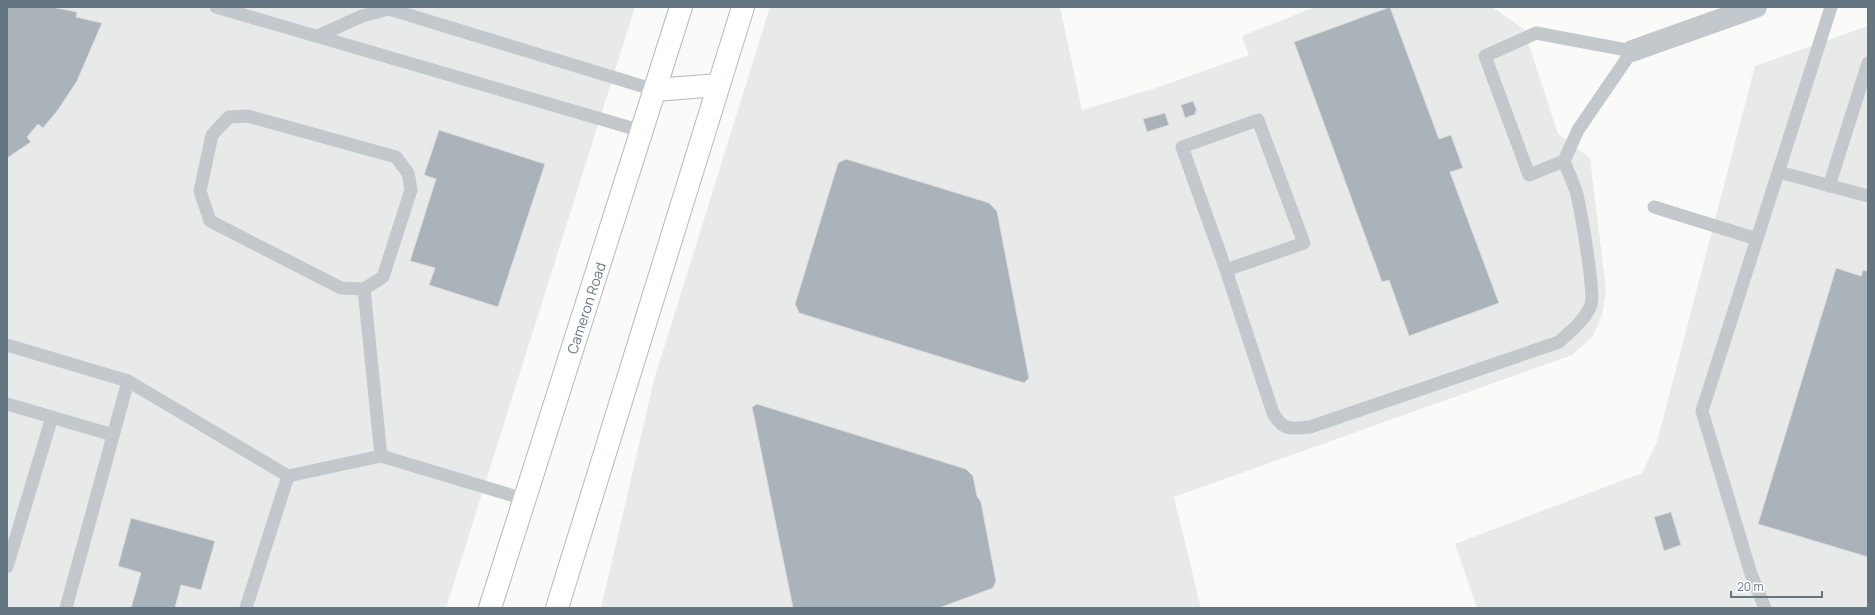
<svg xmlns="http://www.w3.org/2000/svg" width="1875" height="615" viewBox="0 0 1875 615" font-family="Manrope,sans-serif">
  <style>
    .built { fill: #e8e9e9 }
    .building { fill: #aab3b9; stroke: #dcdcda }
    .lines { fill: none; stroke-linecap: round; stroke-linejoin: round }
    .secondary-casing { stroke: #b3babf; stroke-width: 24 }
    .lane { stroke: #c3c8cc; stroke-width: 13 }
    .street { stroke: #c3c8cc; stroke-width: 22 }
    .secondary { stroke: #fff; stroke-width: 22 }
    .labels { text-anchor: middle; dominant-baseline: central; stroke-width: 4; stroke-linejoin: round; paint-order: stroke }
    .street-label { font-size: 14px; fill: #657683; stroke: #fff }
  </style>
  <rect width="100%" height="100%" fill="#fafaf8"/>
  <g class="built">
    <polygon points="7,7 635,7 446,608 7,608"/>
    <polygon points="770,7 1060,7 1082,110 1153,89 1249,55 1242,36 1315,7 1492,7 1524,29 1558,134 1590,158 1606,290 1602,315 1593,336 1572,355 1174,497 1201,608 601,608 654,380"/>
    <polygon points="1868,26 1868,608 1477,608 1455,544 1642,473 1657,442 1755,66"/>
  </g>
  <g class="building">
    <polygon points="7,7 51,7 77,12 76,17 102,23 77,81 58,110 43,128 38,124 27,137 31,142 7,158"/>
    <polygon points="1390,7 1439,139 1451,135 1463,168 1450,172 1499,303 1409,336 1389,280 1382,282 1294,42"/>
    <polygon points="1193,101 1197,111 1195,112 1196,114 1185,118 1181,105"/>
    <polygon points="1165,113 1169,125 1147,132 1143,119"/>
    <polygon points="439,130 545,164 498,307 429,285 435,268 410,261 436,179 424,175"/>
    <polygon points="846,159 983,201 989,203 997,211 1029,378 1024,383 799,313 795,304 838,163"/>
    <polygon points="1836,268 1861,276 1863,270 1868,271 1868,557 1758,524"/>
    <polygon points="757,404 966,469 973,476 977,496 981,502 996,581 993,588 939,608 793,608 752,407"/>
    <polygon points="1671,512 1681,545 1664,551 1654,517"/>
    <polygon points="131,518 215,541 201,590 181,585 175,608 131,608 141,573 118,566"/>
  </g>
  <g class="lines">
    <defs>
      <g id="secondary">
        <polyline points="655,90 718,85"/>
        <polyline points="490,608 681,7"/>
        <polyline points="557,608 743,7"/>
      </g>
    </defs>
    <use href="#secondary" class="secondary-casing"/>
    <g class="lane">
      <polyline points="216,7 642,131"/>
      <polyline points="390,7 389,9 655,90"/>
      <polygon points="1536,33 1632,51 1578,130 1564,161 1529,175 1485,56"/>
      <polyline points="318,36 362,16 389,9"/>
      <polyline points="1779,172 1868,196"/>
      <polyline points="1829,186 1868,63"/>
      <polyline points="1654,207 1757,239"/>
      <path d="M1226 270 1304 243 1258 120 1182 147 1226 270 1273 413C1283 431 1291 429 1310 427L1559 342C1571 331 1585 320 1591 305 1595 291 1581 212 1577 195 1574 183 1568 172 1564 161"/>
      <polyline points="364,289 341,288 210,221 200,191 212,135 229,117 248,116 396,157 408,173 411,190 383,277 364,289 381,456"/>
      <polyline points="7,345 128,381 288,476 381,456 524,499"/>
      <polyline points="7,404 113,435"/>
      <polyline points="7,567 52,417"/>
      <polyline points="66,608 128,381"/>
      <polyline points="246,608 288,476"/>
      <polyline points="1765,608 1751,574 1702,411 1831,7"/>
    </g>
    <polyline class="street" points="1632,51 1756,7"/>
    <use href="#secondary" class="secondary"/>
  </g>
  <g class="labels">
    <g class="street-label">
      <text transform="translate(586 308) rotate(-72)">Cameron Road</text>
    </g>
  </g>
  <rect width="1875" height="615" fill="none" stroke="#657683" stroke-width="16"/>
  <path d="M1731 591v6h91v-6" fill="none" stroke="#657683" stroke-width="2"/>
  <text x="1737" y="591" font-size="12" fill="#657683" stroke="#ffffff" stroke-width="3" paint-order="stroke">20 m</text>
</svg>
